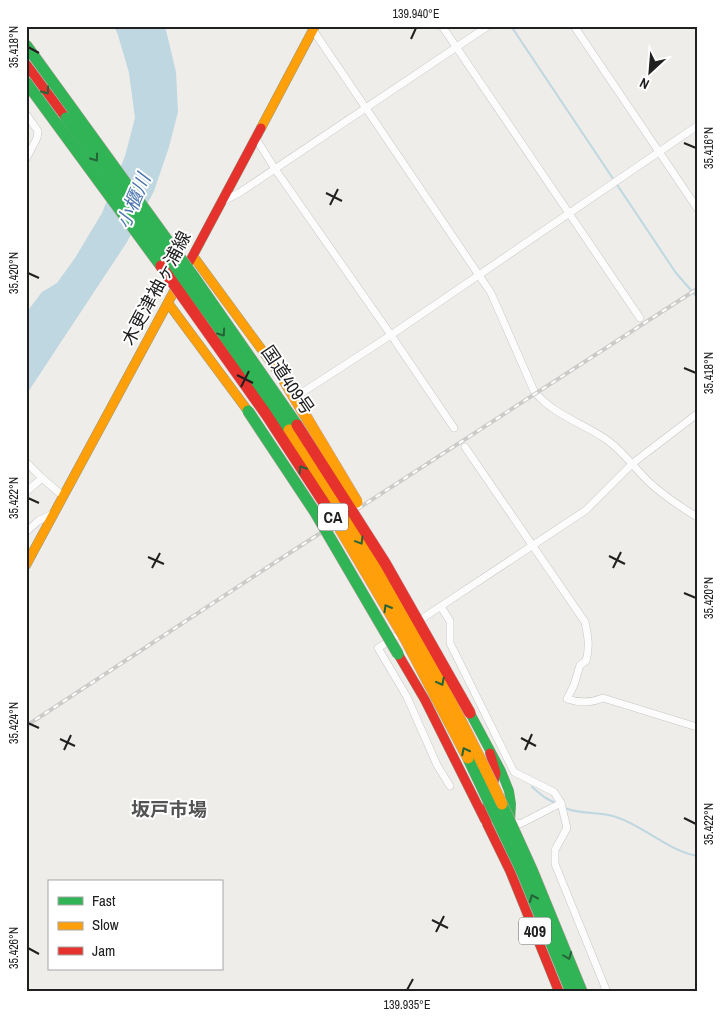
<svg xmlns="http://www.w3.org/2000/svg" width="723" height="1018" viewBox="0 0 723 1018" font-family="'Archivo Narrow','Noto Sans JP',sans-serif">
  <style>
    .water { fill: #bed7e1 }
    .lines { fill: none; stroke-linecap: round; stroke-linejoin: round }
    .stream { stroke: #bed7e1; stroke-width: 2 }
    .street-casing { stroke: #c7c6c5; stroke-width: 8 }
    .fast-casing { stroke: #959881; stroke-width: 10 }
    .slow-casing { stroke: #959881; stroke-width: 10 }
    .jam-casing { stroke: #959881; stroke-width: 10 }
    .street { stroke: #fdfcfc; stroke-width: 7 }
    .fast { stroke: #30b455; stroke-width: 9 }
    .slow { stroke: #ff9f0a; stroke-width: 9 }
    .jam { stroke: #e5322d; stroke-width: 9 }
    .rail-casing { stroke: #cbcbca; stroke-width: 4 }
    .rail { stroke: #fff; stroke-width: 2; stroke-dasharray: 5.5; stroke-linecap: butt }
    .fast-bridge-casing { stroke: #c3a1a8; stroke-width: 12; stroke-linecap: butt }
    .slow-bridge-casing { stroke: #c3a1a8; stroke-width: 12; stroke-linecap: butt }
    .jam-bridge-casing { stroke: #c3a1a8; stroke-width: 12; stroke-linecap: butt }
    .fast-bridge { stroke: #30b455; stroke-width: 11 }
    .slow-bridge { stroke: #ff9f0a; stroke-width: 11 }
    .jam-bridge { stroke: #e5322d; stroke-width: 11 }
    .oneway { stroke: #276338 }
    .ticks { fill: none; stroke: #202020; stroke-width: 2 }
    .labels { text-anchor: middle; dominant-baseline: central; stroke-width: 4; stroke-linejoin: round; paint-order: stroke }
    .shield { fill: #fff; stroke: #636363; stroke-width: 1 }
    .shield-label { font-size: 16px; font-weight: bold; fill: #202020 }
    .street-label { font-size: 18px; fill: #202020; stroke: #fff }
    .water-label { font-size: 19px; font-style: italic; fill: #4d76af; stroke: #fff }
    .neighbourhood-label { font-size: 19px; font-weight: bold; fill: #535353; stroke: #fff }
    .neatline { fill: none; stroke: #202020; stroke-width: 2 }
    .ticks-label { font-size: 12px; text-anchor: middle; fill: #202020 }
  </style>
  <rect width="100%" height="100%" fill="#efede9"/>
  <polygon class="water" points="114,26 165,26 176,72 178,112 169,147 154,191 127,242 26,395 26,313 42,292 57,283 75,258 102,213 125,156 135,118 129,73 118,35"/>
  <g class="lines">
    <g class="stream">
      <polyline points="511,26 676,273 697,297"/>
      <polyline points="532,787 544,797 557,804"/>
      <path d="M565 808C581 815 600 811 616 817 644 826 667 850 697 856"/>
    </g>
    <defs>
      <g id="street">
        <polyline points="442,26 640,318"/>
        <polyline points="574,26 697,208"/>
        <path d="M313 30 491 293 534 391C553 415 583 423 607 440 624 452 635 469 650 483 664 496 681 507 697 517"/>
        <polyline points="26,114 38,131 37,138 26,159"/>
        <polyline points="255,137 275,169 391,335 454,428"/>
        <polyline points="221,202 239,193 488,26"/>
        <polyline points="300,394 391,335 697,126"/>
        <path d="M465 447 585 622C588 636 590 647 586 661L580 665 574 685 567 699C579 703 591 703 603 698L697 727"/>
        <polyline points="42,478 63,496"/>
        <polyline points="26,492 42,478 28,464"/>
        <polyline points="26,532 38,521 54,513"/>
        <polyline points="441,607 450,621 450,643 514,772 554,792 561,803 567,828 555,850 555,864 607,992"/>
        <polyline points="417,622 586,510 633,463 697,414"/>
        <polyline points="404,631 378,648 407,697 437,765 450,786"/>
        <polyline points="510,819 516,823 520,824 561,803"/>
      </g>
      <polyline id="fast" points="470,713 501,771 509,791 511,804 510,823"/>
      <g id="slow">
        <polyline points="261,128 315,26"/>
        <polyline points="193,256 284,380"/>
        <polyline points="168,303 248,411"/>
        <polyline points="26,565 178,284"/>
      </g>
      <g id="jam">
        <polyline points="26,64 66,118"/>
        <polyline points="190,261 261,128"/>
        <polyline points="398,654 425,700 485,820"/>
        <polyline points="490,753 496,773 487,806 487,824 510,871 559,992"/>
      </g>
    </defs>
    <use href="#street" class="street-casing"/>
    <use href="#fast" class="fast-casing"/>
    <use href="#slow" class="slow-casing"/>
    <use href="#jam" class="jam-casing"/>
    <use href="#street" class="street"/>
    <use href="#fast" class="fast"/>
    <use href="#slow" class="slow"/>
    <use href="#jam" class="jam"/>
    <defs>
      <polyline id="rail" points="26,726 271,565 697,289"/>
    </defs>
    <use href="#rail" class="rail-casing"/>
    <use href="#rail" class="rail"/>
    <defs>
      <g id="fast-bridge">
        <polyline points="26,45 194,277 297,425"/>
        <polyline points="26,82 161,266"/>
        <polyline points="66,118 211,317 289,430"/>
        <polyline points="248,411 315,512 398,654"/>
        <polyline points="468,758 522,872 571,992"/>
        <polyline points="502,804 532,870 582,992"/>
      </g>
      <g id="slow-bridge">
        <polyline points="284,380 357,502"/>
        <path d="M289 430C369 551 440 673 502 804"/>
        <polyline points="332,515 406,640 468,758"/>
      </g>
      <g id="jam-bridge">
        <polyline points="161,266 266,414 332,515"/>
        <polyline points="297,425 385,563 470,713"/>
      </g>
    </defs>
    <use href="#fast-bridge" class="fast-bridge-casing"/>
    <use href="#slow-bridge" class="slow-bridge-casing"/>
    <use href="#jam-bridge" class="jam-bridge-casing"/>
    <use href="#fast-bridge" class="fast-bridge"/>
    <use href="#slow-bridge" class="slow-bridge"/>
    <use href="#jam-bridge" class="jam-bridge"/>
  </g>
  <defs><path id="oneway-chevron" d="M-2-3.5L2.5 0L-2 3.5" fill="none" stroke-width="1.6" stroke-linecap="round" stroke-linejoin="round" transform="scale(1.25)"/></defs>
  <g class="oneway">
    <use href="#oneway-chevron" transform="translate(46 91) rotate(54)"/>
    <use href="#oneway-chevron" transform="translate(95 158) rotate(54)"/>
    <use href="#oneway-chevron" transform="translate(222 333) rotate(55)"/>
    <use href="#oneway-chevron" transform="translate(302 469) rotate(-123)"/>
    <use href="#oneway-chevron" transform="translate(360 541) rotate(59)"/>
    <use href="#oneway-chevron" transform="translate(387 608) rotate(-120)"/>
    <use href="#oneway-chevron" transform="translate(441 682) rotate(62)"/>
    <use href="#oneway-chevron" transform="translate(465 751) rotate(-117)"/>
    <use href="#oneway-chevron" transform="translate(533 898) rotate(-114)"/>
    <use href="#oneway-chevron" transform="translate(568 956) rotate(69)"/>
  </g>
  <path class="ticks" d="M411 39 416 28M28 47 39 53M684 143 696 148M326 193 342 201M330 205 338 189M28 273 39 278M684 368 696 373M237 375 253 383M241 387 249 371M28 498 39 503M609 556 625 564M148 557 164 564M152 568 160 553M613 568 621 552M684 593 696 598M28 723 39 728M521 738 536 746M60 739 75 746M64 750 71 735M525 750 532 734M684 818 696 824M432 920 448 928M436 932 444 916M28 948 39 954M407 990 413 979"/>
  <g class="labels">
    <g class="shield">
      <rect x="318" y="503.5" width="30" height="27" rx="4"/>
      <rect x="519" y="917.5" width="32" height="27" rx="4"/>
    </g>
    <g class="shield-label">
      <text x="333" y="517">CA</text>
      <text x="535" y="931">409</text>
    </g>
    <g class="street-label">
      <text transform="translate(156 288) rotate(-62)">木更津袖ヶ浦線</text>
      <text transform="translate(288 380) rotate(56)">国道409号</text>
    </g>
    <g class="water-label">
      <text transform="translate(133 201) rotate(-67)">小櫃川</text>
    </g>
    <g class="neighbourhood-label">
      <text x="169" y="809">坂戸市場</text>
    </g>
  </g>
  <rect width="723" height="1018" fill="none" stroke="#ffffff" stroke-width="55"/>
  <rect x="48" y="880" width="175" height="90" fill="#ffffff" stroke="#a6a6a6"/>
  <rect x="58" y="897" width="25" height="8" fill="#30b455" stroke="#a6a6a6"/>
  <text x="92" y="906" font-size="15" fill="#202020">Fast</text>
  <rect x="58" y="922" width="25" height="8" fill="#ff9f0a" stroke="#a6a6a6"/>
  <text x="92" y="930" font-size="15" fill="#202020">Slow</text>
  <rect x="58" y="947" width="25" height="8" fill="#e5322d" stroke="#a6a6a6"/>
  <text x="92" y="956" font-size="15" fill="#202020">Jam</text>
  <g transform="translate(650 72) rotate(206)" stroke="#ffffff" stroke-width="4" paint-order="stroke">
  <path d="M0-4L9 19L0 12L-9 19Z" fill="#202020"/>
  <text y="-8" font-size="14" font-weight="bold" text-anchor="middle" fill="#202020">N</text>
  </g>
  <rect x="28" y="28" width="668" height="962" class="neatline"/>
  <g class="ticks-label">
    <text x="416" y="18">139.940°E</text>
    <text transform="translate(14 47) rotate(-90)" y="4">35.418°N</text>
    <text transform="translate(709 148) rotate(-90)" y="4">35.416°N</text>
    <text transform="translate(14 273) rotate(-90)" y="4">35.420°N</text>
    <text transform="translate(709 373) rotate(-90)" y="4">35.418°N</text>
    <text transform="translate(14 498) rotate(-90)" y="4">35.422°N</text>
    <text transform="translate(709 598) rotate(-90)" y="4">35.420°N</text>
    <text transform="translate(14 723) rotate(-90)" y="4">35.424°N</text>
    <text transform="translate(709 824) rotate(-90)" y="4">35.422°N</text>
    <text transform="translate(14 948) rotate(-90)" y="4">35.426°N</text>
    <text x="407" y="1009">139.935°E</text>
  </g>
</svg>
